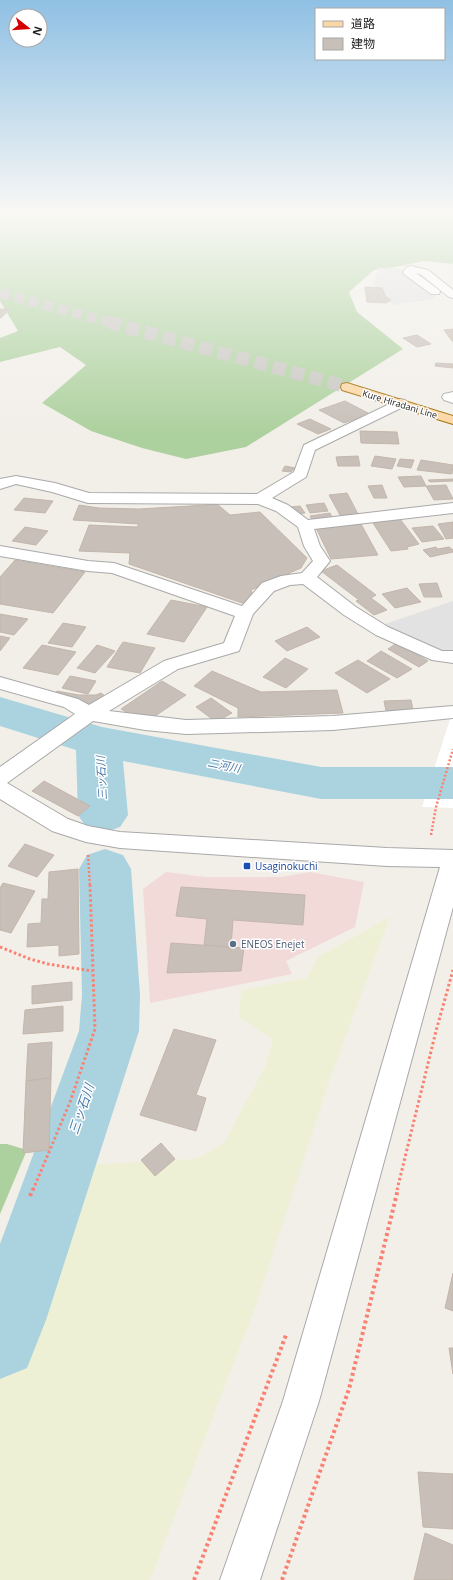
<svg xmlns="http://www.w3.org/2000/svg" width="453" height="1580" viewBox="0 0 453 1580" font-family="'Open Sans','Noto Sans JP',sans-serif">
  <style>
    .commercial { fill: #f2dad9 }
    .farmland { fill: #eef0d5 }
    .forest { fill: #add19e }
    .parking { fill: #e2e2e2 }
    .pier { fill: #fff }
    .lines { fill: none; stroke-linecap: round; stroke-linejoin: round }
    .river { fill: #aad3df; fill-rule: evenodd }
    .building { fill: #c7bfb8; stroke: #c4b6ab }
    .major-tunnel-far1 { stroke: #c8c6c1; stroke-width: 10; stroke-dasharray: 10 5; stroke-linecap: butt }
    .major-tunnel { stroke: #c8c6c1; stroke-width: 13; stroke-dasharray: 13 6; stroke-linecap: butt }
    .minor-casing { stroke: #a9a9a9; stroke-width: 2 }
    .major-casing { stroke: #a06b00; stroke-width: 2 }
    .path-far2 { stroke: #fa8072; stroke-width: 2.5; stroke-dasharray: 2 2; stroke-linecap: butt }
    .path-far1 { stroke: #fa8072; stroke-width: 3; stroke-dasharray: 2.5 2.5; stroke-linecap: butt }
    .path { stroke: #fa8072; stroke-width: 4; stroke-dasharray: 3 3; stroke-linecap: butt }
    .minor { fill: #fff; fill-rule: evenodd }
    .major { fill: #fcd6a4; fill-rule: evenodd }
    .transit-dot { fill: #1a4fb4; stroke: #fff; stroke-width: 1.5 }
    .service-dot { fill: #5c6f8a; stroke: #fff; stroke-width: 1.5 }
    .labels { text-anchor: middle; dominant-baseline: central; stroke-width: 3; stroke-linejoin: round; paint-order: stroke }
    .far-street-label { font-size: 9px; fill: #222; stroke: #fff }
    .transit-label { font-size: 10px; fill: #164399; stroke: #fff; text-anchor: start }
    .service-label { font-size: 10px; fill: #4e5e75; stroke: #fff; text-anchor: start }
    .water-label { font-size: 11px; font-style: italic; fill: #4a7aab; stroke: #fff }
    .near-water-label { font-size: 13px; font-style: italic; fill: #4a7aab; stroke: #fff }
  </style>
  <rect width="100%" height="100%" fill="#f2efe9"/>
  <polygon class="commercial" points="166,872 205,877 281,877 310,872 364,882 355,927 286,961 292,974 150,1003 143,889"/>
  <polygon class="farmland" points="390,917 330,1079 255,1308 150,1580 0,1580 0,1376 49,1253 80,1165 196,1159 224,1143 265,1067 273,1039 239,1017 241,990 307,978 318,957"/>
  <g class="forest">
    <polygon points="0,212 453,212 453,264 423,261 401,266 374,270 349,292 357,312 403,349 246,447 186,459 142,448 91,431 42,403 86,365 60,347 0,362 0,338 18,331 0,301"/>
    <polygon points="0,1144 7,1144 27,1150 0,1214"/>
  </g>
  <g class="parking">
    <polygon points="378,268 398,268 437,294 433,299 393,305 374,285"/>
    <polygon points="453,601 453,651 437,650 382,625"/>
  </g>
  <polygon class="pier" points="450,719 453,719 453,808 422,807"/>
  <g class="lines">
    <g class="river">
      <polygon points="0,697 102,727 321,767 453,767 453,799 321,799 123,761 128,815 120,827 103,833 86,827 78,815 76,750 0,726"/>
      <polygon points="105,849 123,855 131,869 140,995 139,1031 46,1320 27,1368 0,1379 0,1244 79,1031 82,995 79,869 87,855"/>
    </g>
  </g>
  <g class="building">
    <polygon points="365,287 382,288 386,297 391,300 386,303 367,302"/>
    <polygon points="0,309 10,309 1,318 0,318"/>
    <polygon points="453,329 453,341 452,341 444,330"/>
    <polygon points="417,335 431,344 417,347 403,338"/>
    <polygon points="436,363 453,364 453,368 435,366"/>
    <polygon points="345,401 370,414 344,423 319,410"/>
    <polygon points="310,419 331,429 318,434 297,424"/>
    <polygon points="360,431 397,432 399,444 361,443"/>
    <polygon points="358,456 360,466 338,466 336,457"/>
    <polygon points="375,456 396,459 392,469 371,466"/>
    <polygon points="400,459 414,460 411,468 397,466"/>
    <polygon points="421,460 453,465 452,474 417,470"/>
    <polygon points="285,466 295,468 291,472 282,471"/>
    <polygon points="421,476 426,486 404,487 398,477"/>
    <polygon points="453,479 453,481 430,482 428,480"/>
    <polygon points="382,485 387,498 374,498 368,486"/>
    <polygon points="446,485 453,499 434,500 426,486"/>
    <polygon points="347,493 358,514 340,515 329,495"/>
    <polygon points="24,498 53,501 45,513 14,510"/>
    <polygon points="216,503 230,515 260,512 307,558 301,568 251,590 253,595 245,604 129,564 130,553 79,551 89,525 137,527 139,524 73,520 79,505 99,508 139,509 207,505"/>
    <polygon points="324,503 328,511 310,513 306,505"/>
    <polygon points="300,506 305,513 295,514 290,507"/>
    <polygon points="330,513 333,519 313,521 310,516"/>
    <polygon points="400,519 419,544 407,547 408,549 391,551 373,523"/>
    <polygon points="453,522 453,538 446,539 438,524"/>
    <polygon points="361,524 378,555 331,559 316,528"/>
    <polygon points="433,526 444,539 422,542 412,528"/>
    <polygon points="25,527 48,531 36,545 12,541"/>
    <polygon points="436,547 438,549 449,547 453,550 453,552 430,557 423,550"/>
    <polygon points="15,560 85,572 53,613 0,604 0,577"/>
    <polygon points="337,565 376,595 371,598 387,610 374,615 356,601 359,600 321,571"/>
    <polygon points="437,583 442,597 424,597 419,584"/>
    <polygon points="407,588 421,602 395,608 382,594"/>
    <polygon points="171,600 207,607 184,642 147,634"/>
    <polygon points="0,614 28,619 14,635 0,632"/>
    <polygon points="63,623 86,627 72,647 48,643"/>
    <polygon points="307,627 320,637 287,651 275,641"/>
    <polygon points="0,636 10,638 0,651"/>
    <polygon points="123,642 155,648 140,673 107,667"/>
    <polygon points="397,643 428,661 419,667 388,649"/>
    <polygon points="42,645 76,652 58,675 23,668"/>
    <polygon points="97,645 115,651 95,673 77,668"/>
    <polygon points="381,651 412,669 397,678 367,661"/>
    <polygon points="285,658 308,669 286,688 263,677"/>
    <polygon points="358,660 390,679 367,693 335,673"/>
    <polygon points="212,671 261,692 337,690 343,713 238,717 238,708 194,686"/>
    <polygon points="70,676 96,681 88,694 62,688"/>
    <polygon points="162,681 186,695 145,723 121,709"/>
    <polygon points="57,691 79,695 96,695 101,693 105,696 88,708 54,694"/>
    <polygon points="211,698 232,713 216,722 196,707"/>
    <polygon points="411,700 413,710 386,711 384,701"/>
    <polygon points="44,781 90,806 78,816 32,791"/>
    <polygon points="25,844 54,855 37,877 8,866"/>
    <polygon points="78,869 79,954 59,956 59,945 27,947 28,924 41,923 42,899 48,899 49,872"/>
    <polygon points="3,883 35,891 11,933 0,930 0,888"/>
    <polygon points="181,887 305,895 303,925 233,920 231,947 204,945 207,919 176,916"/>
    <polygon points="171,943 244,948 241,971 167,973"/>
    <polygon points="72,982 72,1000 32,1004 32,986"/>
    <polygon points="63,1006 63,1031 23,1034 25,1010"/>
    <polygon points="174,1029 216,1040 196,1095 206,1098 196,1131 140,1115"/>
    <polygon points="52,1042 51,1078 26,1081 28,1044"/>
    <polygon points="51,1078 49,1150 23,1153 26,1081"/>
    <polygon points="161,1143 175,1159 155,1176 141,1160"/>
    <polygon points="453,1273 453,1311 445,1308"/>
    <polygon points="449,1348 453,1348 453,1374"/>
    <polygon points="418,1472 453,1474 453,1529 423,1527"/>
    <polygon points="425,1533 453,1545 453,1580 414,1580"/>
  </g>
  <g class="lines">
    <polyline class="major-tunnel-far1" points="0,293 112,323"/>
    <polyline class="major-tunnel" points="108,322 347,387"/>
    <defs>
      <g id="minor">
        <polygon points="411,266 428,270 453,290 453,298 449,297 420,274 416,273 439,290 440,292 439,294 431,294 404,274 403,272 407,267"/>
        <polygon points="453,392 453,403 444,400 442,397 444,394"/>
        <polygon points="400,399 405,400 407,403 405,406 315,450 306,477 272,498 288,505 308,520 453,503 453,513 314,529 320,546 330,561 317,577 356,607 388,627 442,651 453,651 453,663 432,660 376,635 344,615 303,584 290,585 274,591 253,614 239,651 178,669 109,711 186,720 333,716 453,706 453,718 333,730 186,734 145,730 93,721 7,783 68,819 88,826 120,832 387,848 453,850 453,907 319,1401 260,1580 220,1580 283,1401 440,867 387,866 120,848 86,842 52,831 0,799 0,767 75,714 64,707 0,689 0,677 78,699 89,705 164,661 224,643 235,616 112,573 88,571 0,556 0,546 88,561 114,563 242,606 262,583 281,576 302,573 313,561 304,546 298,527 276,511 258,504 88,503 52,492 16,484 0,489 0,479 16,476 55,483 89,493 257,494 294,472 304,445"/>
      </g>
      <polygon id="major" points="347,383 453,416 453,424 342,390 341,387 342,384"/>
    </defs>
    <use href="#minor" class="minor-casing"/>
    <use href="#major" class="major-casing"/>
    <g class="path-far2">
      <polyline points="431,835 436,807 453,749"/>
      <polyline points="88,855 90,886"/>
    </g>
    <g class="path-far1">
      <polyline points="0,947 30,959 48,964 92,971"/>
      <polyline points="33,1190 70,1102 95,1029 90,885"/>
      <polyline points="397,1190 436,1031 453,970"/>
    </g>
    <g class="path">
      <polyline points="30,1196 33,1189"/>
      <polyline points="194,1580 286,1335"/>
      <polyline points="282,1580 349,1389 398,1189"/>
    </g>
    <use href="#minor" class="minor"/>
    <use href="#major" class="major"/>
  </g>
  <linearGradient id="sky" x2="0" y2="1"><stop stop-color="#8fc0e4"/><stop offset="0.49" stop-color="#f9f8f5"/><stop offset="1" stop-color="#f9f8f5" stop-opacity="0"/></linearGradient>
  <rect width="453" height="433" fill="url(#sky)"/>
  <rect class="transit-dot" x="243" y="862" width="8" height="8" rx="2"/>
  <circle class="service-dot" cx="233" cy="944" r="4"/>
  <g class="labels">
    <g class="far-street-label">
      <text transform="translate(400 404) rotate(17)">Kure Hiradani Line</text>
    </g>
    <g class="transit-label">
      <text x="255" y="866">Usaginokuchi</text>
    </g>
    <g class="service-label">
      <text x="241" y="944">ENEOS Enejet</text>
    </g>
    <g class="water-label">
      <text transform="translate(224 765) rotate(11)">二河川</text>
      <text transform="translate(101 778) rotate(-93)">三ッ石川</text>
    </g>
    <g class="near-water-label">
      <text transform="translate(81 1109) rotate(-71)">三ッ石川</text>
    </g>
  </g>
  <rect x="315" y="8" width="130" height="52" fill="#ffffff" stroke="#a7a7a7"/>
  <rect x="323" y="21" width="20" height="6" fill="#fcd6a4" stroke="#a7a7a7"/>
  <text x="351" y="28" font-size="12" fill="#222222">道路</text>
  <rect x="323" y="38" width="20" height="12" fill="#c7bfb8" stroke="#a7a7a7"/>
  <text x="351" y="48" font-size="12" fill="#222222">建物</text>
  <g transform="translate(28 28) rotate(107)"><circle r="19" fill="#ffffff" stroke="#a7a7a7"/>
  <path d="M0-3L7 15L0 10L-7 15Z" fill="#d40000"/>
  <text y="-6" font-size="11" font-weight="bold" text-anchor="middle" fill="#222222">N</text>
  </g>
</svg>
